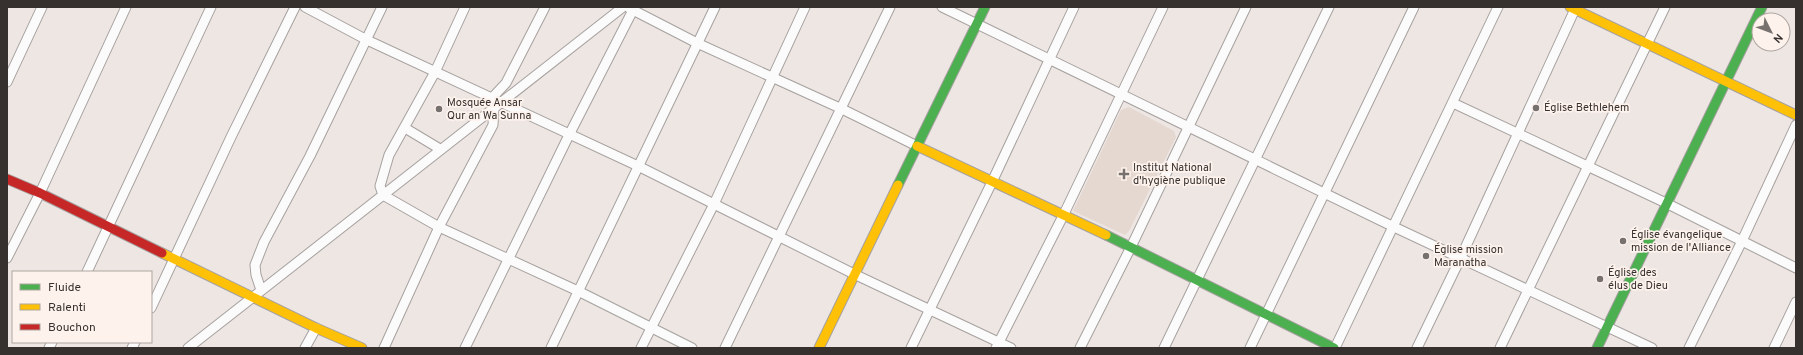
<svg xmlns="http://www.w3.org/2000/svg" width="1803" height="355" viewBox="0 0 1803 355" font-family="Overpass,sans-serif">
  <style>
    .built { fill: #e5d8d1 }
    .lines { fill: none; stroke-linecap: round; stroke-linejoin: round }
    .street-casing { stroke: #a6a19f; stroke-width: 11 }
    .fast-casing { stroke: #a6a19f; stroke-width: 11 }
    .slow-casing { stroke: #a6a19f; stroke-width: 11 }
    .jam-casing { stroke: #a6a19f; stroke-width: 11 }
    .street { stroke: #fcfbfb; stroke-width: 9 }
    .fast { stroke: #4caf50; stroke-width: 9 }
    .slow { stroke: #ffc107; stroke-width: 9 }
    .jam { stroke: #c62828; stroke-width: 9 }
    .poi-dot { fill: #76706e; stroke: #fef2ec; stroke-width: 1.5 }
    .labels { text-anchor: middle; dominant-baseline: central; stroke-width: 3.5; stroke-linejoin: round; paint-order: stroke }
    .poi-label { font-size: 11px; fill: #36312f; stroke: #fef2ec; text-anchor: start }
  </style>
  <rect width="100%" height="100%" fill="#ede6e3"/>
  <polygon class="built" points="1129,107 1174,131 1176,137 1129,231 1125,235 1073,211 1121,110"/>
  <g class="lines">
    <defs>
      <g id="street">
        <polyline points="305,7 367,40 638,166 856,275 1011,348"/>
        <polyline points="465,7 435,72 389,155 380,186 383,195 439,227 578,291 692,348"/>
        <polyline points="942,7 1394,227 1652,348"/>
        <polyline points="629,8 697,43 842,109 917,146"/>
        <polyline points="7,82 42,7"/>
        <polyline points="491,99 506,83 545,7"/>
        <polyline points="1453,103 1666,203 1796,268"/>
        <polyline points="405,128 440,149"/>
        <polyline points="7,258 40,193 126,7"/>
        <polyline points="87,272 211,7"/>
        <polyline points="261,290 256,275 255,265 264,242 310,156 382,7"/>
        <polyline points="151,308 231,137 295,7"/>
        <polyline points="49,348 52,342"/>
        <polyline points="132,348 135,342"/>
        <polyline points="188,348 623,7"/>
        <polyline points="305,348 316,328"/>
        <polyline points="384,348 439,227 493,125 494,108"/>
        <polyline points="465,348 569,135 633,10"/>
        <polyline points="551,348 715,7"/>
        <polyline points="641,348 714,204 805,7"/>
        <polyline points="725,348 890,7"/>
        <polyline points="911,348 992,182 1074,7"/>
        <polyline points="996,348 1063,216 1163,7"/>
        <polyline points="1080,348 1131,247 1246,7"/>
        <polyline points="1164,348 1329,7"/>
        <polyline points="1250,348 1414,7"/>
        <polyline points="1335,348 1498,7"/>
        <polyline points="1417,348 1461,257 1576,7"/>
        <polyline points="1500,348 1665,7"/>
        <polyline points="1689,348 1742,241 1796,125"/>
        <polyline points="1774,348 1796,302"/>
      </g>
      <g id="fast">
        <polyline points="898,185 985,7"/>
        <polyline points="1106,235 1334,348"/>
        <polyline points="1597,348 1762,7"/>
      </g>
      <g id="slow">
        <polyline points="1570,7 1796,115"/>
        <polyline points="917,146 1106,235"/>
        <polyline points="162,253 316,328 362,348"/>
        <polyline points="819,348 898,185"/>
      </g>
      <polyline id="jam" points="7,179 40,193 162,253"/>
    </defs>
    <use href="#street" class="street-casing"/>
    <use href="#fast" class="fast-casing"/>
    <use href="#slow" class="slow-casing"/>
    <use href="#jam" class="jam-casing"/>
    <use href="#street" class="street"/>
    <use href="#fast" class="fast"/>
    <use href="#slow" class="slow"/>
    <use href="#jam" class="jam"/>
  </g>
  <g class="poi-dot">
    <circle cx="1536" cy="108" r="4"/>
    <circle cx="439" cy="109" r="4"/>
    <path d="M1122 168h4v4h4v4h-4v4h-4v-4h-4v-4h4z"/>
    <circle cx="1623" cy="241" r="4"/>
    <circle cx="1426" cy="256" r="4"/>
    <circle cx="1600" cy="279" r="4"/>
  </g>
  <g class="labels">
    <g class="poi-label">
      <text x="447" y="103">Mosquée Ansar<tspan x="447" dy="13">Qur an Wa Sunna</tspan></text>
      <text x="1544" y="108">Église Bethlehem</text>
      <text x="1133" y="168">Institut National<tspan x="1133" dy="13">d'hygiène publique</tspan></text>
      <text x="1631" y="235">Église évangelique<tspan x="1631" dy="13">mission de l'Alliance</tspan></text>
      <text x="1434" y="250">Église mission<tspan x="1434" dy="13">Maranatha</tspan></text>
      <text x="1608" y="273">Église des<tspan x="1608" dy="13">élus de Dieu</tspan></text>
    </g>
  </g>
  <rect width="1803" height="355" fill="none" stroke="#36312f" stroke-width="16"/>
  <rect x="12" y="271" width="140" height="72" fill="#fef2ec" stroke="#aea5a0"/>
  <rect x="20" y="284" width="20" height="6" fill="#4caf50" stroke="#aea5a0"/>
  <text x="48" y="291" font-size="12" fill="#36312f">Fluide</text>
  <rect x="20" y="304" width="20" height="6" fill="#ffc107" stroke="#aea5a0"/>
  <text x="48" y="311" font-size="12" fill="#36312f">Ralenti</text>
  <rect x="20" y="324" width="20" height="6" fill="#c62828" stroke="#aea5a0"/>
  <text x="48" y="331" font-size="12" fill="#36312f">Bouchon</text>
  <g transform="translate(1771 32) rotate(132)"><circle r="19" fill="#fef2ec" stroke="#aea5a0"/>
  <path d="M0-3L7 15L0 10L-7 15Z" fill="#76706e"/>
  <text y="-6" font-size="11" font-weight="bold" text-anchor="middle" fill="#36312f">N</text>
  </g>
</svg>
